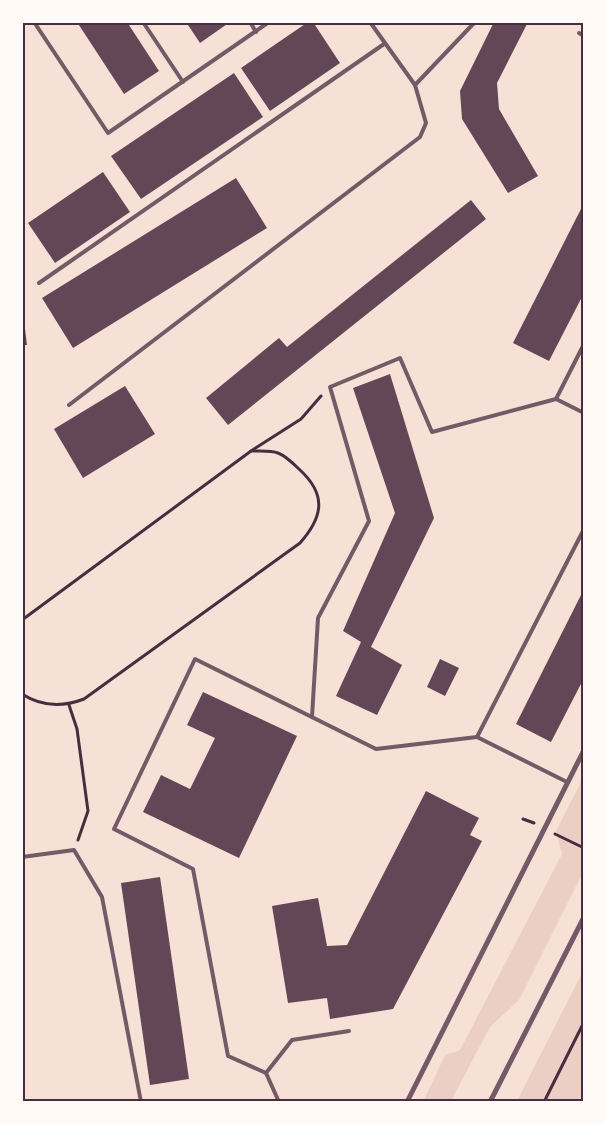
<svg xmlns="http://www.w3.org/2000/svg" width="606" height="1124" viewBox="0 0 606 1124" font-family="'DejaVu Sans',sans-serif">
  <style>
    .green { fill: #ebcfc5 }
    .building { fill: #644757 }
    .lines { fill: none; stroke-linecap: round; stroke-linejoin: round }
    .path { stroke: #4a2c40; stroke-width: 3 }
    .service { stroke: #755966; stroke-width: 4 }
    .minor { stroke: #755966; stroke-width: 5 }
    .neatline { fill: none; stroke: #4a2c40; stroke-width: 2 }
  </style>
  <rect width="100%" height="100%" fill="#f7e1d7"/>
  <g class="green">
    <polygon points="583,778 583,872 519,1000 490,1027 451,1101 423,1102 445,1055 460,1050 562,854 556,831"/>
    <polygon points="583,971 583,1101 517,1101"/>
  </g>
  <g class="building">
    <polygon points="77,22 127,22 159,71 124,94"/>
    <polygon points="186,22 230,22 200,43"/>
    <polygon points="308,22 313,22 340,63 270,111 241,68"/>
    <polygon points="494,22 527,24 497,83 499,109 538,176 508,193 462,119 460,91"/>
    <polygon points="234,73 263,117 141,199 111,156"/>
    <polygon points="103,172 130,212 55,263 28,223"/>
    <polygon points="236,178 267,228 73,348 42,298"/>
    <polygon points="471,200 486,219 228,425 206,398 279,338 287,347"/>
    <polygon points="584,203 584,293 549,361 513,343"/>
    <polygon points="22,321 24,321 27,345 22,345"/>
    <polygon points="390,374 434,518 371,647 402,665 377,715 336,696 361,642 343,631 395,513 353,388"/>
    <polygon points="125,386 155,434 83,478 54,429"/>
    <polygon points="584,589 584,678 551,742 516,724"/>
    <polygon points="440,659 459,668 445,696 427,687"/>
    <polygon points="203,692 297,736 239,858 143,812 161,775 190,789 215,738 187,725"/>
    <polygon points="426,791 479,818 470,835 482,841 393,1009 330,1019 327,998 288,1003 272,906 318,898 327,946 347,945"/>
    <polygon points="160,877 189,1079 150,1085 121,883"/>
  </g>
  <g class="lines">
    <g class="path">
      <polyline points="22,620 251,451 301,419 321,396"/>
      <path d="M22 694C42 707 63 707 84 699L300 543C323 517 327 495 300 470 294 464 286 456 278 453 271 450 259 451 251 451"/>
      <polyline points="69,705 77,729 88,811 78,840"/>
      <polyline points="523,819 534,823"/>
      <polyline points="555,834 584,848"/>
      <polyline points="544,1102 584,1022"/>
    </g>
    <g class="service">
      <polyline points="34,22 108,133 269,22"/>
      <polyline points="143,22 183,82"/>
      <polyline points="250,22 256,32"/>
      <polyline points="370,22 415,85"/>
      <polyline points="579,33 584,36"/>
      <polyline points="39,283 384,44"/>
      <polyline points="584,344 556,399 584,413"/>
      <polyline points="69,405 420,137 426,123 415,85 475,22"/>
      <polyline points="312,717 318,618 369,521 330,387 400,358 432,432 556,399"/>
      <polyline points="567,782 477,737 584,529"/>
      <polyline points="22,857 74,850 102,897 141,1102"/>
      <polyline points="266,1073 228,1056 193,869 114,829 195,659 376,749 477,737"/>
      <polyline points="279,1102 266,1073 292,1040 349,1031"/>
    </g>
    <g class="minor">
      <polyline points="407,1102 584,750"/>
      <polyline points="490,1102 584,917"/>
    </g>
  </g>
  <rect width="606" height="1124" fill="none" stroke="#fffaf5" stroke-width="48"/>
  <rect x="24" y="24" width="558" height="1076" class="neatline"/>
</svg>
